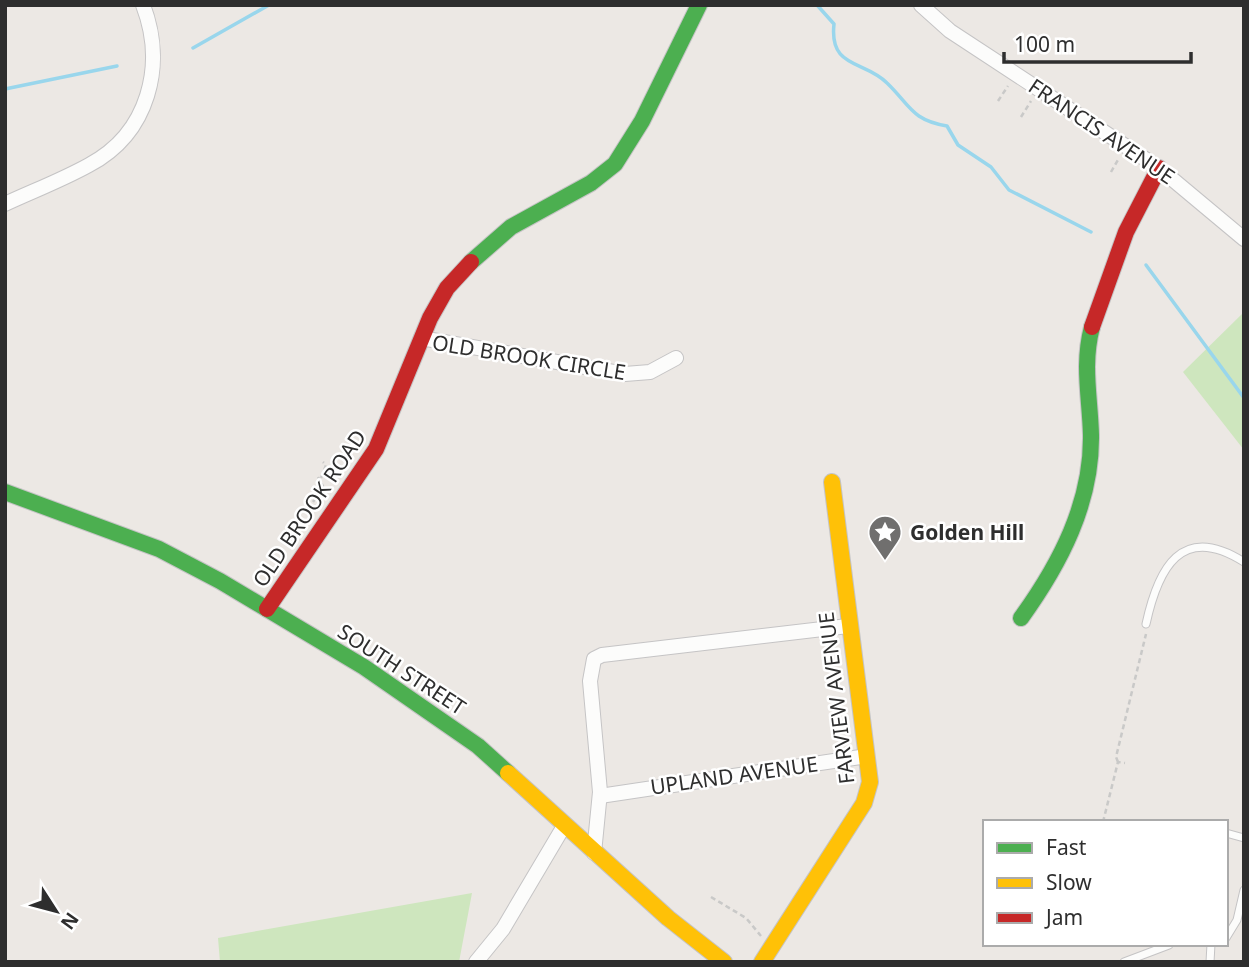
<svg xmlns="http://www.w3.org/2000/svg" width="1249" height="967" viewBox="0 0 1249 967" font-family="'Noto Sans',sans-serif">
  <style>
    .green { fill: #cee6be }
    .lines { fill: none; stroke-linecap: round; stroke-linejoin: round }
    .stream { stroke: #99d6ec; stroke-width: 3.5 }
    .lane-casing { stroke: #c5c4c5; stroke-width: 9 }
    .street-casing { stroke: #c5c4c5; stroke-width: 16 }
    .fast-casing { stroke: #c5c4c5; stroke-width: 18 }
    .slow-casing { stroke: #c5c4c5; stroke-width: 18 }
    .jam-casing { stroke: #c5c4c5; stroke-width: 18 }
    .path { stroke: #c9c9c8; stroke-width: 2.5; stroke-dasharray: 5 3.5; stroke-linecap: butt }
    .lane { stroke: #fcfcfb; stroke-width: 7 }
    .street { stroke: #fcfcfb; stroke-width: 14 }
    .fast { stroke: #4caf50; stroke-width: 16 }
    .slow { stroke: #ffc107; stroke-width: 16 }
    .jam { stroke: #c62828; stroke-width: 16 }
    .labels { text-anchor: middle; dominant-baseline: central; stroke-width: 5; stroke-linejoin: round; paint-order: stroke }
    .street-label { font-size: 21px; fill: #2e2e2e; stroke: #fff }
    .poi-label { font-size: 21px; font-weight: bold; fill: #2e2e2e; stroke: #fff; text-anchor: start }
  </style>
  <rect width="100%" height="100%" fill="#ece8e4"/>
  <g class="green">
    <polygon points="1242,314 1244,315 1244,450 1183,372"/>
    <polygon points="472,893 459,962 220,962 218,938"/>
  </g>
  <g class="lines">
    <g class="stream">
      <path d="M817 5 834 24C829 69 864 60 887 83 910 105 911 120 947 126L958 145 991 167 1009 190 1091 232"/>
      <polyline points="193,48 269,5"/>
      <polyline points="5,89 117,66"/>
      <polyline points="1146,265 1244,398"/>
    </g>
    <defs>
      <g id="lane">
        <path d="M1146 624C1158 569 1181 522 1244 562"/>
        <polyline points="1226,833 1244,838"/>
        <polyline points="1226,938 1237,920 1244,890"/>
        <polyline points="1124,962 1169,945"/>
        <polyline points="1210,962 1211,944"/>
      </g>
      <g id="street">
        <polyline points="921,5 950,31 1159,168 1244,239"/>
        <path d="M5 204C33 191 62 180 89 165 149 133 166 65 143 5"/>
        <polyline points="421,338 625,374 650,372 676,358"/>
        <polyline points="600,796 867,756"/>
        <polyline points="594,853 600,792 590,681 594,659 602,655 848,626"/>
        <polyline points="476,962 503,929 564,826"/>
      </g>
      <g id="fast">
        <polyline points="471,262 511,227 591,183 615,164 642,121 699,5"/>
        <polyline points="5,492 159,549 220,581 364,667 478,746 508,773"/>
        <path d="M1021 618C1060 564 1092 503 1091 435 1090 397 1082 365 1092 327"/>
      </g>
      <g id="slow">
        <polyline points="508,773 668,918 724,962"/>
        <polyline points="762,962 864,803 870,782 832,482"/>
      </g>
      <g id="jam">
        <polyline points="1092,327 1126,232 1159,168"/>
        <polyline points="267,609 376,449 430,318 447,288 471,262"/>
      </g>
    </defs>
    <use href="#lane" class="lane-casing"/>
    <use href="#street" class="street-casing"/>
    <use href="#fast" class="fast-casing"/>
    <use href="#slow" class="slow-casing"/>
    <use href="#jam" class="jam-casing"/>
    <g class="path">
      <polyline points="998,101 1008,86"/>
      <polyline points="1021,117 1031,101"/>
      <polyline points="1111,172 1119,158"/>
      <polyline points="321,478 326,465 323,462"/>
      <polyline points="313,502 323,486 318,477"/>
      <polyline points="1118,762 1116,757 1146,634"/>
      <polyline points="1103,822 1118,762 1125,763"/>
      <polyline points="711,897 746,918 761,936"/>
    </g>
    <use href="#lane" class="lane"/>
    <use href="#street" class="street"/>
    <use href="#fast" class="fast"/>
    <use href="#slow" class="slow"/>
    <use href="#jam" class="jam"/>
  </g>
  <defs>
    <symbol id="sight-pin" viewBox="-11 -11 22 30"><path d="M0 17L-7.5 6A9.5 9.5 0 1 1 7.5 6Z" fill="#706f6e" stroke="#fff"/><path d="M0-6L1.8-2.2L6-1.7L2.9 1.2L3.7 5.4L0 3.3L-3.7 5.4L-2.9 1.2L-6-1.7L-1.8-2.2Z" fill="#fff"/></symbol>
  </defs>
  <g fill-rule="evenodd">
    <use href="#sight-pin" x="866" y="513" width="38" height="52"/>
  </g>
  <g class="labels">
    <g class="street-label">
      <text transform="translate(1102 131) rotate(34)">FRANCIS AVENUE</text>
      <text transform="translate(529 357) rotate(9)">OLD BROOK CIRCLE</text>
      <text transform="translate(309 508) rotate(-56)">OLD BROOK ROAD</text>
      <text transform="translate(402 669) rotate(33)">SOUTH STREET</text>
      <text transform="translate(836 698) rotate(-97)">FARVIEW AVENUE</text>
      <text transform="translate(734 775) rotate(-8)">UPLAND AVENUE</text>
    </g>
    <g class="poi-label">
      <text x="910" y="532">Golden Hill</text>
    </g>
  </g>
  <rect width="1249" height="967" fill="none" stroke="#2e2e2e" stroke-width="14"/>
  <rect x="983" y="820" width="245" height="126" fill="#ffffff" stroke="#ababab" stroke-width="2"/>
  <rect x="997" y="843" width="35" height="10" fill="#4caf50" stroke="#ababab" stroke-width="2"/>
  <text x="1046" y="855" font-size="21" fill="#2e2e2e">Fast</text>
  <rect x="997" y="878" width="35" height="10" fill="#ffc107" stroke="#ababab" stroke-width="2"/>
  <text x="1046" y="890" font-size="21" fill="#2e2e2e">Slow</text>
  <rect x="997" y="913" width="35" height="10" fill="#c62828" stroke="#ababab" stroke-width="2"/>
  <text x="1046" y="925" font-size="21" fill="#2e2e2e">Jam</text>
  <g transform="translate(56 911) rotate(126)" stroke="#ffffff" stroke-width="5" paint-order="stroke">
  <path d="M0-5L12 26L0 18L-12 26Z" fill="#2e2e2e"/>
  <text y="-10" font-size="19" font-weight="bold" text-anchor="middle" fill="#2e2e2e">N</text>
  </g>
  <path d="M1004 52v10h187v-10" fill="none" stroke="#2e2e2e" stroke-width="3.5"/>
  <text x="1014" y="52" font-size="21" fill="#2e2e2e" stroke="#ffffff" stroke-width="5" paint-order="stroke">100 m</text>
</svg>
